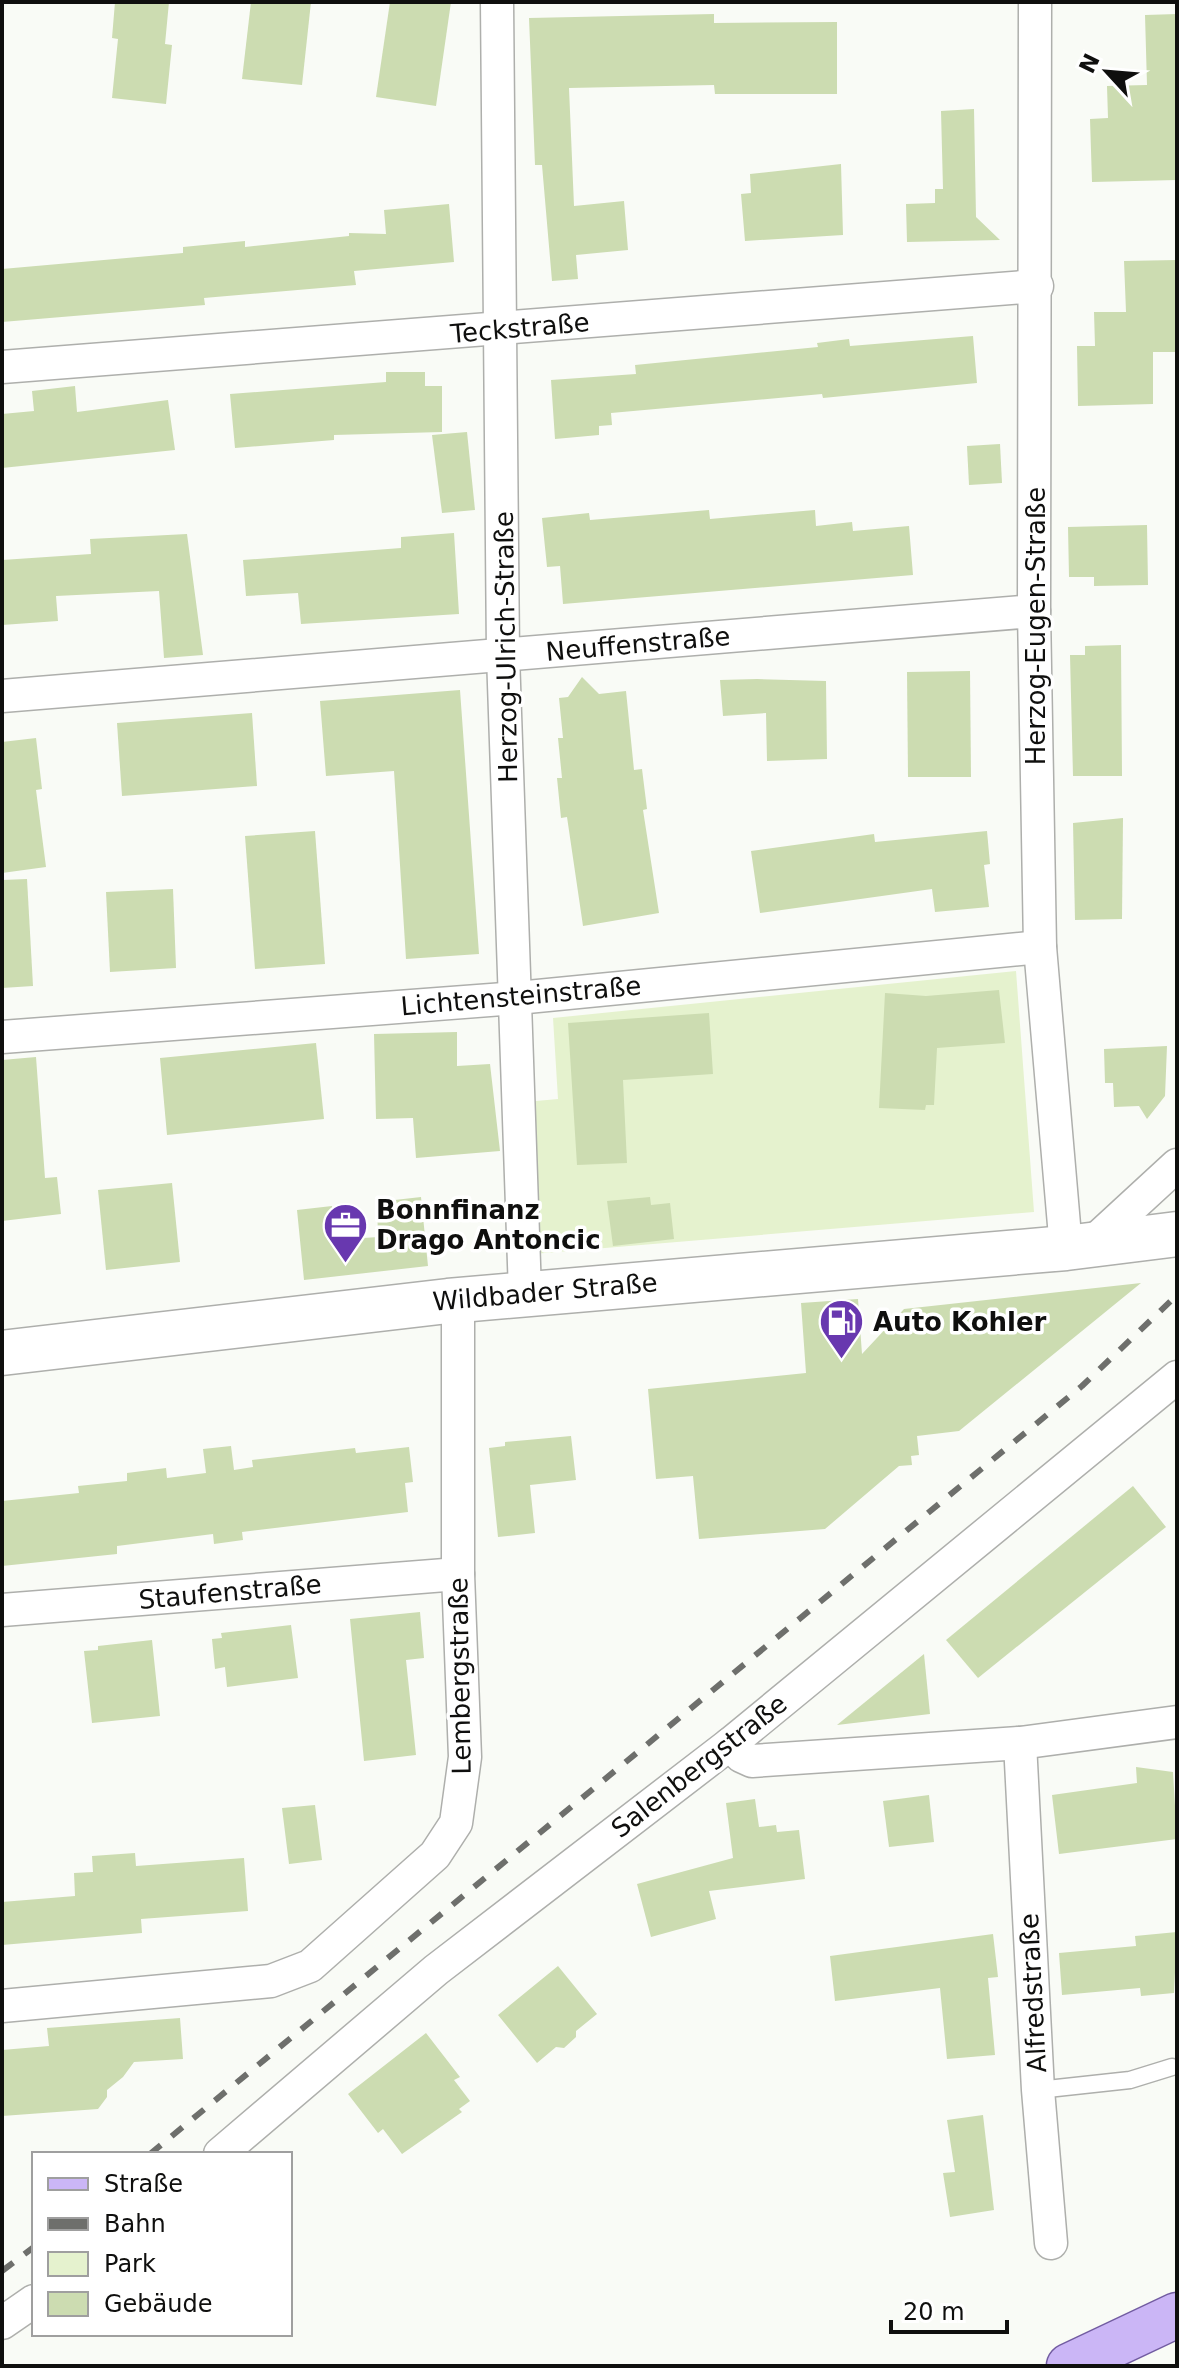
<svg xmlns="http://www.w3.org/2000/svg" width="1179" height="2368" viewBox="0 0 1179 2368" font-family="'DejaVu Sans',sans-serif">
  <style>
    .green { fill: #e5f2ce }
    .building { fill: #ccdcb1 }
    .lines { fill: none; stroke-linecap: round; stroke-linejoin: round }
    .lane-casing { stroke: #aeafac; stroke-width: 19 }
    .street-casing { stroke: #aeafac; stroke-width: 35 }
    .secondary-casing { stroke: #aeafac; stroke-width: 47 }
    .primary-casing { stroke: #725ca1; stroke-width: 47 }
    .lane { stroke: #fff; stroke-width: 16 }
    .street { stroke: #fff; stroke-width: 32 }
    .secondary { stroke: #fff; stroke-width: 44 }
    .primary { stroke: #cbb6f6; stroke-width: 44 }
    .rail { stroke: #6e6f6c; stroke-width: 6; stroke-dasharray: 14 14; stroke-linecap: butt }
    .labels { text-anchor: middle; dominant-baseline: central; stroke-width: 7; stroke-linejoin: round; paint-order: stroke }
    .street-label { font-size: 26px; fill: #0f0f0e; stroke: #fff }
    .poi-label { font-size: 26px; font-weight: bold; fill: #0f0f0e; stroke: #fff; text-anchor: start }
  </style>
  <rect width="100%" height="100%" fill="#f9fbf6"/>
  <polygon class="green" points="1016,971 1034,1212 533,1254 525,1102 558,1099 553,1018"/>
  <g class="building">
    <polygon points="115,2 169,2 165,44 172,45 166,104 112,98 118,39 112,38"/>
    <polygon points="251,2 311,2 302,85 242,79"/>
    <polygon points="390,2 451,2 436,106 376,97"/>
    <polygon points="714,14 714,23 837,22 837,94 715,94 714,85 569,88 574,206 624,201 628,250 576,255 578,279 552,281 542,165 535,165 529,18"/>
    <polygon points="1177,14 1177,180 1092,182 1090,119 1108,118 1107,86 1147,85 1145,15"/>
    <polygon points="974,109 976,217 1000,240 907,242 906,204 935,203 935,189 943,189 941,111"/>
    <polygon points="841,164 843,235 745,241 741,194 751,193 750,174"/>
    <polygon points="449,204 454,262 354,271 356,285 204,298 205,305 2,322 2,269 183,253 183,247 245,241 245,247 349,236 349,233 386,234 384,210"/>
    <polygon points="1177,260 1177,352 1153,352 1153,404 1078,406 1077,346 1095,346 1094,312 1126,312 1124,261"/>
    <polygon points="973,336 977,383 823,398 822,394 611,413 612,425 599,426 599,435 555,439 551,380 636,374 635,365 818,347 817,343 849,339 850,346"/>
    <polygon points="386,372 425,372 425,386 442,386 442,432 334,435 334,440 235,448 230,394 386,382"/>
    <polygon points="75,386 77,412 168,400 175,450 2,468 2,414 34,411 32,391"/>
    <polygon points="467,432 475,510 442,513 432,435"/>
    <polygon points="1000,444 1002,483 969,485 967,446"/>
    <polygon points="709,510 710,519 815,510 816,526 852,522 853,531 909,526 913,575 563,604 560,566 547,567 542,518 589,513 590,520"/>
    <polygon points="1147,525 1148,585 1094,586 1094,577 1069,577 1068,527"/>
    <polygon points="454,533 459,614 301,624 298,593 246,596 243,560 401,548 401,537"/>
    <polygon points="187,534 203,655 164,658 159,591 56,596 58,621 2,625 2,560 91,554 90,539"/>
    <polygon points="1121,645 1122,776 1073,776 1070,655 1085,655 1085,646"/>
    <polygon points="970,671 971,777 908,777 907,672"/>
    <polygon points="582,677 599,694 626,691 634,770 642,769 647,809 643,810 659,913 583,926 567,817 561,818 557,778 562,778 558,738 563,738 559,698 568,697"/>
    <polygon points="757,679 826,681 827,759 767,761 766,713 723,716 720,680"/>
    <polygon points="460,690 479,954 406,959 394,771 326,776 320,701"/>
    <polygon points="252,713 257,786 122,796 117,723"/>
    <polygon points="36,738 42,789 36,790 46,867 2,873 2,742"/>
    <polygon points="1123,818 1122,919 1075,920 1073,823"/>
    <polygon points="315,831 325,964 255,969 245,836"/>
    <polygon points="987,831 990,864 984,865 989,907 935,912 932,889 760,913 751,851 874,834 875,842"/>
    <polygon points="27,879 33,986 2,988 2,880"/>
    <polygon points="173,889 176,968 110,972 106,892"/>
    <polygon points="999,990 1005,1043 937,1048 934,1105 926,1105 925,1110 879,1108 885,993 926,996"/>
    <polygon points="709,1013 713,1074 623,1080 627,1163 577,1165 568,1023"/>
    <polygon points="457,1032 457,1066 490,1064 500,1151 416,1158 413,1118 376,1119 374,1034"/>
    <polygon points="316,1043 324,1119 167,1135 160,1058"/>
    <polygon points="1167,1046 1165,1096 1147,1119 1139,1106 1114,1107 1113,1083 1105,1083 1104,1049"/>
    <polygon points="36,1057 45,1178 57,1177 61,1214 2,1221 2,1060"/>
    <polygon points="172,1183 180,1262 106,1270 98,1190"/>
    <polygon points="421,1197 428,1266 304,1280 297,1210 332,1206 335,1240 378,1237 377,1202"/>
    <polygon points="650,1197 651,1205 670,1203 674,1239 613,1246 607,1201"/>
    <polygon points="1141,1283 959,1431 917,1436 919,1455 911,1456 912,1465 899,1466 825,1529 699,1539 693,1476 656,1479 648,1389 806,1373 801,1303 858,1299 862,1354 904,1309"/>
    <polygon points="571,1436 576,1480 530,1485 535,1533 498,1537 489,1448 505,1446 505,1442"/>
    <polygon points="231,1446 234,1470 253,1467 252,1460 355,1448 356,1453 409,1447 413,1482 405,1483 408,1512 242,1532 243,1540 214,1544 213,1534 117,1546 117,1554 2,1566 2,1501 79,1493 78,1486 127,1481 127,1473 166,1468 167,1478 206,1473 203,1449"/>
    <polygon points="1133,1486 1166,1527 978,1678 946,1640"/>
    <polygon points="420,1612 424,1658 406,1660 416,1755 364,1761 350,1619"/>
    <polygon points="291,1625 298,1678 227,1687 225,1667 215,1669 212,1639 222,1638 221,1633"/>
    <polygon points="152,1640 160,1716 92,1723 84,1651 98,1650 98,1646"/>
    <polygon points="924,1654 930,1714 837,1725"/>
    <polygon points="1136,1767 1173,1772 1177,1839 1059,1854 1052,1795 1137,1783"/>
    <polygon points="929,1795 934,1842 889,1847 883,1801"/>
    <polygon points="755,1799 759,1827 776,1825 777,1832 799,1830 805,1879 709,1891 716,1919 651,1937 637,1884 733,1858 726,1803"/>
    <polygon points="315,1805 322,1860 289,1864 282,1808"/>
    <polygon points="135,1853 136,1866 244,1858 248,1911 141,1919 142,1933 2,1945 2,1902 75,1896 74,1873 93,1872 92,1856"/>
    <polygon points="1177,1932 1174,1993 1141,1996 1140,1988 1062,1995 1059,1953 1136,1946 1135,1936"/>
    <polygon points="993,1934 998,1977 988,1978 995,2055 947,2059 940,1988 835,2001 830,1956"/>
    <polygon points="558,1966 597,2014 576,2031 576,2037 564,2048 556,2047 537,2063 498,2015"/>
    <polygon points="180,2018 183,2059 134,2062 123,2077 107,2090 107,2097 98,2109 2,2116 2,2050 49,2046 47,2028"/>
    <polygon points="426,2033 460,2077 454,2080 470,2101 459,2109 462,2112 402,2154 383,2129 378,2133 348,2094"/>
    <polygon points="983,2115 994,2210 950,2217 943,2173 955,2172 947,2120"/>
  </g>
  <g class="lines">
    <defs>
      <polyline id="lane" points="1038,2090 1130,2080 1172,2067"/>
      <g id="street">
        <polyline points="497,2 503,655 525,1293"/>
        <polyline points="1035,2 1034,611 1040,947 1066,1248"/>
        <polyline points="2,367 1037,286"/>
        <polyline points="2,696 1034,611"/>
        <polyline points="2,1037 517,998 1040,947"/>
        <polyline points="1089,1246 1177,1165"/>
        <polyline points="2,1610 458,1574"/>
        <polyline points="1020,1743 1038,2090 1051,2243"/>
        <polyline points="730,1744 741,1756 752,1761 1020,1743 1177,1722"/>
        <polyline points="2,2006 271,1981 310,1966 435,1855 456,1823 465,1757 458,1574 458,1300"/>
        <polyline points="220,2154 436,1970 730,1744 1177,1377"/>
        <polyline points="2,2323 34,2301"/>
      </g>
      <polyline id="secondary" points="2,1353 448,1301 1066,1248 1177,1234"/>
      <polyline id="primary" points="1069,2366 1177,2315"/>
    </defs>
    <use href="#lane" class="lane-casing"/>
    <use href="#street" class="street-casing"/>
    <use href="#secondary" class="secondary-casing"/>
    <use href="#primary" class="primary-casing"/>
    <use href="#lane" class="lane"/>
    <use href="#street" class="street"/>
    <use href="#secondary" class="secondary"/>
    <use href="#primary" class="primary"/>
    <g class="rail">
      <polyline points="150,2154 1082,1386 1177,1295"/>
      <polyline points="2,2271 34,2247"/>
    </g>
  </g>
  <defs>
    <symbol id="office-pin" viewBox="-11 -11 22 30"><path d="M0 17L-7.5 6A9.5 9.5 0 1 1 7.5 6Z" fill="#6838af" stroke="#fff"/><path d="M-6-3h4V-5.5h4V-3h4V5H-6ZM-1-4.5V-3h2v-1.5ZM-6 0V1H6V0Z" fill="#fff"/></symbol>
    <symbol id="fuel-pin" viewBox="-11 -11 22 30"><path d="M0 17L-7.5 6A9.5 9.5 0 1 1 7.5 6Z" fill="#6838af" stroke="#fff"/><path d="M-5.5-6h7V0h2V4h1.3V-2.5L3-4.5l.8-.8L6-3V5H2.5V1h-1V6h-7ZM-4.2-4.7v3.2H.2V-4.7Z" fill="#fff"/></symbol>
  </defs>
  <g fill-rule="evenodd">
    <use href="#office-pin" x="320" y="1200" width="51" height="69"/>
    <use href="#fuel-pin" x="816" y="1296" width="51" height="69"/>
  </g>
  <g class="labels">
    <g class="street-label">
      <text transform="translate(520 328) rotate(-5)">Teckstraße</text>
      <text transform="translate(1036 626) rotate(-90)">Herzog-Eugen-Straße</text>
      <text transform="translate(638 644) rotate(-5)">Neuffenstraße</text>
      <text transform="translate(506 647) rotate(-91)">Herzog-Ulrich-Straße</text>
      <text transform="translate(521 996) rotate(-5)">Lichtensteinstraße</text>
      <text transform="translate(545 1292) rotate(-5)">Wildbader Straße</text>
      <text transform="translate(230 1592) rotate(-5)">Staufenstraße</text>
      <text transform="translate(460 1676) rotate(-91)">Lembergstraße</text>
      <text transform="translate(699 1766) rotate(-38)">Salenbergstraße</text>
      <text transform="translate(1033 1993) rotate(-93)">Alfredstraße</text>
    </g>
    <g class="poi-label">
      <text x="376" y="1210">Bonnfinanz<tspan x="376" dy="30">Drago Antoncic</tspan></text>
      <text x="873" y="1322">Auto Kohler</text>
    </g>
  </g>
  <rect width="1179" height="2368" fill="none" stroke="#0f0f0e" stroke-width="8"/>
  <rect x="32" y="2152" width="260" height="184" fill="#ffffff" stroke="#9f9f9f" stroke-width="2"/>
  <rect x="48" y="2178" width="40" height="12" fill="#cbb6f6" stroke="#9f9f9f" stroke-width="2"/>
  <text x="104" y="2192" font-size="24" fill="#0f0f0e">Straße</text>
  <rect x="48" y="2218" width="40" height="12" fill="#6e6f6c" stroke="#9f9f9f" stroke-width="2"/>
  <text x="104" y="2232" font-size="24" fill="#0f0f0e">Bahn</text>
  <rect x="48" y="2252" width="40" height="24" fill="#e5f2ce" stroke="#9f9f9f" stroke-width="2"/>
  <text x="104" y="2272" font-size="24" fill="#0f0f0e">Park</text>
  <rect x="48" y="2292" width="40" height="24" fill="#ccdcb1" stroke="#9f9f9f" stroke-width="2"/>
  <text x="104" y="2312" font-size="24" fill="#0f0f0e">Gebäude</text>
  <g transform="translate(1107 72) rotate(296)" stroke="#ffffff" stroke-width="6" paint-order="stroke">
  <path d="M0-6L14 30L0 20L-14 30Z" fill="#0f0f0e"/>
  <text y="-12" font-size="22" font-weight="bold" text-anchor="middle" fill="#0f0f0e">N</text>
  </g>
  <path d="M891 2320v12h116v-12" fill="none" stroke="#0f0f0e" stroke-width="4"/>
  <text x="903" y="2320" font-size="24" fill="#0f0f0e" stroke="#ffffff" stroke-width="6" paint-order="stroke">20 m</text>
</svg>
